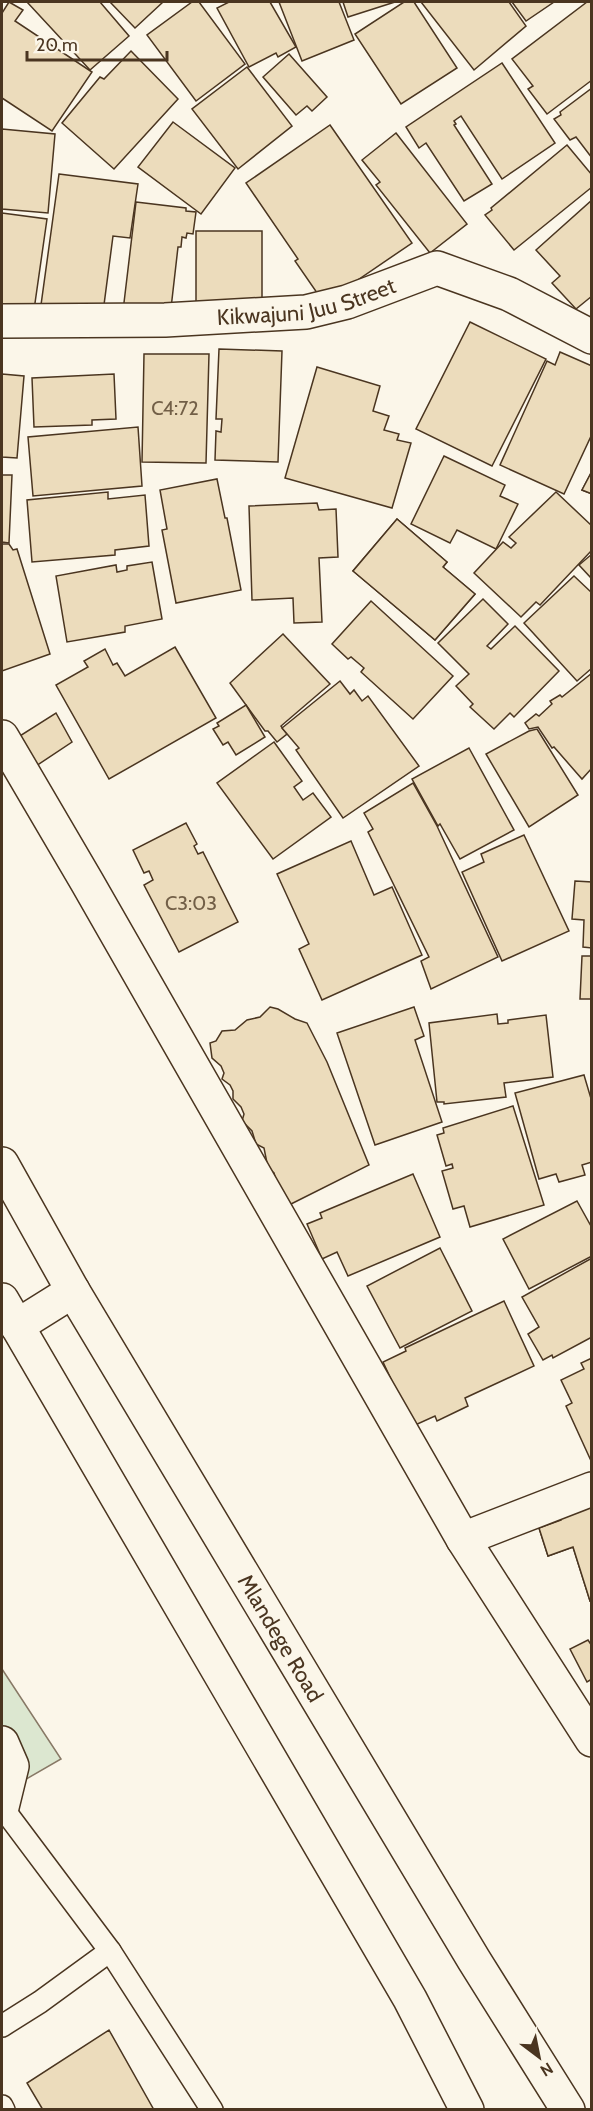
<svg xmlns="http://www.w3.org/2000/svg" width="593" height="2111" viewBox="0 0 593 2111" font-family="Cabin,sans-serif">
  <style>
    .green { fill: #dce7d0; stroke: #887966; stroke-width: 1.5 }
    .building { fill: #ecdcbc; stroke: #4a3520; stroke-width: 1.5; fill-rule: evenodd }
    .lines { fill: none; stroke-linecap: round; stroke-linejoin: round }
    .service-casing { stroke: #4a3520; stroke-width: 24 }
    .minor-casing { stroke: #4a3520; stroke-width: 36 }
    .primary-casing { stroke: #4a3520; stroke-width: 36 }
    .service { stroke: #fbf6e9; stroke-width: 21 }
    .minor { stroke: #fbf6e9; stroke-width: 33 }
    .primary { stroke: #fbf6e9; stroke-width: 33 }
    .labels { text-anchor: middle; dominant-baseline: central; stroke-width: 4.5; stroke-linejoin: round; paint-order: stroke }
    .number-label { font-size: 20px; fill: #725f47 }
    .street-label { font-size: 22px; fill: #4a3520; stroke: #fbf6e9 }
  </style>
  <rect width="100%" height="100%" fill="#fbf6e9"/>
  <polygon class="green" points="2,1669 61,1759 2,1793"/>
  <g class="building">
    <polygon points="9,2 23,10 15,21 92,72 52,131 2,98 2,13"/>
    <polygon points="27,2 100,2 129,36 90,70"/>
    <polygon points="110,2 163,2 135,28"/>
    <polygon points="192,2 199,2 245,64 196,101 147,35"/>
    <polygon points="229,2 270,2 296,47 278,57 276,53 249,67 217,8"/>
    <polygon points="279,2 339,2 354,40 302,61"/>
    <polygon points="343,2 395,2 348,17"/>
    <polygon points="404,2 414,2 457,68 401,104 355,34"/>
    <polygon points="421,2 509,2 526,26 474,70"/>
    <polygon points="512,2 554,2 526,21"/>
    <polygon points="587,2 592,2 592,80 547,114 528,89 533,86 512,59"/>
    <polygon points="131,51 178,99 114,169 62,123 100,77 104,79"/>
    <polygon points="289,54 327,97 312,111 307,106 296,115 263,77"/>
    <polygon points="502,63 555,143 502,179 461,116 454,121 456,124 454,125 492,184 464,201 426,143 419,148 406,127"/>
    <polygon points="247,67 292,126 238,169 192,109"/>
    <polygon points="592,88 592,158 576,137 570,140 554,119 561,115 560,112"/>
    <polygon points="173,122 235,168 201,214 138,167"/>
    <polygon points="330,125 412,243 324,303 295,261 298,259 246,183"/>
    <polygon points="2,129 55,134 48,213 2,209"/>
    <polygon points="396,133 467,224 430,253 376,185 380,182 362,160"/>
    <polygon points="567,145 592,175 592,187 514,250 485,215 492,210 491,208"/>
    <polygon points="59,174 138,184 130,238 113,236 102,320 41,305"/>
    <polygon points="592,200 592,296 576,309 552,283 560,276 536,250"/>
    <polygon points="136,202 186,208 186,211 196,212 193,234 187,233 186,238 182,237 181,247 178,247 170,317 123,311"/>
    <polygon points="2,213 47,219 33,317 2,313"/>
    <rect x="196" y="231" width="66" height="83"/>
    <polygon points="470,322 546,359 492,466 416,429"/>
    <polygon points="219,349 282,351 278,462 215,460 216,431 221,432 222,419 216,419"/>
    <polygon points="560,352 592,366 592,434 564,494 500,465 547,361 555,365"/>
    <polygon points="144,354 209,354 206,463 142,462"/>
    <polygon points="317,367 380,386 373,411 389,416 384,430 399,434 397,440 411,443 392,508 285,478"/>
    <polygon points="2,374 24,376 17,458 2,457"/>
    <polygon points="114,374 116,419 92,420 92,425 34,427 32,378"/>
    <polygon points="138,427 142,486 33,496 28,437"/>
    <polygon points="444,456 505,485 500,496 518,504 496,549 457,530 450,543 411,524"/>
    <polygon points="592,471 592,494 582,490"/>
    <polygon points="592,471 592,494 582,490"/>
    <polygon points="2,475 12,475 9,543 2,542"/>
    <polygon points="217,479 225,518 227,518 241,590 176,603 162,530 167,529 160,490"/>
    <polygon points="108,492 108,499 145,495 149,546 115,550 115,555 32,562 27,500"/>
    <polygon points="556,492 592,526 592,550 540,605 536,602 521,617 474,573 503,542 511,548 516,543 509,537"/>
    <polygon points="317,503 319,510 336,509 338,557 319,558 322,622 294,623 293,598 252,600 249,506"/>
    <path d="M397 519 447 562 443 567 475 594 435 640 353 571ZM436 579 445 586 431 604 422 597Z"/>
    <polygon points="397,519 447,562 443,567 475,594 435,640 353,571"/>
    <polygon points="2,544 9,544 13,550 17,549 50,654 2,671"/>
    <polygon points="592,554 592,579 579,565"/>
    <polygon points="152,562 162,619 125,626 125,632 67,642 56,576 116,565 117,572 127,570 127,566"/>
    <polygon points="574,576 592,593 592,668 577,681 524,623"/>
    <polygon points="483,599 508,624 487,646 491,649 515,626 559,671 514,717 510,713 494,729 470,707 473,704 456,686 469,674 438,643"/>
    <polygon points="371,601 453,676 413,719 361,672 364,668 351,657 348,659 332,644"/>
    <polygon points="283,634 330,684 281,726 287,734 277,742 268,731 265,731 230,683"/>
    <polygon points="175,647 216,718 109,779 56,685 88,667 84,661 105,649 113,665 117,663 125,676"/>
    <polygon points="592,673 592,768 582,779 554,747 552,748 538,727 529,729 525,723 536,714 539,716 552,704 550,701 560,695 562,697"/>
    <polygon points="340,681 350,694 354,690 362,701 368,696 419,766 343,818 296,750 299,748 282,728"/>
    <polygon points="246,705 265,737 236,755 228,742 223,745 213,729 219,726 217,723"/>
    <polygon points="56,713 72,742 33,768 15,739"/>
    <polygon points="537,729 578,795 529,827 486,754 529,731"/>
    <polygon points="274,742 302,781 294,787 303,800 313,793 331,817 273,859 217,783"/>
    <polygon points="469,748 514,830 460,859 440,824 438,826 412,779"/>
    <polygon points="413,783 437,826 498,957 431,989 421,961 429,957 368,832 373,829 364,813"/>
    <polygon points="186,823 197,844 194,846 198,854 203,852 238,922 179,952 144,885 153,880 149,871 144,873 133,850"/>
    <polygon points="524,835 569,931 502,961 462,872 484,862 481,854"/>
    <polygon points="351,841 374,895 392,887 422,955 322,1000 299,949 309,944 277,874"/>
    <polygon points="575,881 592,882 592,948 583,947 584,920 572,919"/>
    <polygon points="582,956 592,956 592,999 580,999"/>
    <polygon points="270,1007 278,1009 295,1019 307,1023 327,1062 369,1165 291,1204 278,1189 274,1173 268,1168 264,1148 256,1144 252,1131 242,1121 244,1114 241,1107 233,1099 233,1091 230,1085 222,1079 224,1073 221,1066 212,1058 210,1043 216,1041 222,1031 235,1030 247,1020 260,1017"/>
    <polygon points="414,1007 424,1036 415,1040 442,1122 375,1145 337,1033"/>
    <polygon points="497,1014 498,1024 508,1023 508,1020 546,1015 553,1077 504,1083 506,1097 444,1104 444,1102 437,1102 429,1023"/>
    <polygon points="584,1075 592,1102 592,1162 582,1165 585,1175 559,1182 556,1174 539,1179 515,1093"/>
    <polygon points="513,1106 544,1205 470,1227 464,1206 453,1209 442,1171 453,1168 452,1164 446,1166 437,1135 444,1133 443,1128"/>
    <polygon points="413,1174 440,1237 348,1276 337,1252 322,1259 307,1224 322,1218 320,1213"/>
    <polygon points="577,1201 592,1228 592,1256 529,1289 503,1239"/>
    <polygon points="440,1248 472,1311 400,1348 367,1286"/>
    <polygon points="592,1258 592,1337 553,1358 552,1355 543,1360 528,1334 539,1327 522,1297"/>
    <polygon points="504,1301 534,1366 465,1398 468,1406 437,1421 435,1416 413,1426 383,1362 406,1351 405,1348"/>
    <polygon points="592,1358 592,1463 566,1406 572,1403 561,1380 584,1369 581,1363"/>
    <polygon points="592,1501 592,1600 590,1601 573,1547 548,1556 539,1528 561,1520 559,1512"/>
    <polygon points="592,1501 592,1600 590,1601 573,1547 548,1556 539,1528 561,1520 559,1512"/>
    <polygon points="588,1640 592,1646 592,1679 587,1682 570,1649"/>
    <polygon points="109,2030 154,2110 43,2110 27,2083"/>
  </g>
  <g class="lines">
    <defs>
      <g id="service">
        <polyline points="2,1807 110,1951"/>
        <polyline points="2,2026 40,2002 110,1951 212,2110"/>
        <polyline points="2,2106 4,2110"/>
      </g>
      <g id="minor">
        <path id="s1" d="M2 321 165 320 306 312 347 302 437 268 509 294 592 337"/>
        <polyline points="2,737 87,882 463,1539 592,1740"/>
        <polyline points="463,1539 592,1489"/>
        <polyline points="2,1743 12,1766 2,1807"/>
      </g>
      <g id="primary">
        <path id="s2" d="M2 1164 73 1291 474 1960 568 2110"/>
        <polyline points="2,1300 410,1999 467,2110"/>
        <polyline points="17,1326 73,1291"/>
      </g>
    </defs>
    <use href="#service" class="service-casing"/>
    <use href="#minor" class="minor-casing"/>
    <use href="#primary" class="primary-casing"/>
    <use href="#service" class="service"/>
    <use href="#minor" class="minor"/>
    <use href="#primary" class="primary"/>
  </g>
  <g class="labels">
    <g class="number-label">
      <text x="175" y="408">C4:72</text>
      <text x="191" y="903">C3:03</text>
    </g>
    <g class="street-label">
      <text stroke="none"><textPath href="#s1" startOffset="306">Kikwajuni Juu Street</textPath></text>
      <text stroke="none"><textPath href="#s2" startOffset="550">Mlandege Road</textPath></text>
    </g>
  </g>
  <rect width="593" height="2111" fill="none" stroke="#4a3520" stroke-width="6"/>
  <g transform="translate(539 2057) rotate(148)" stroke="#fbf6e9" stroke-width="4.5" paint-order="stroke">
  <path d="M0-4.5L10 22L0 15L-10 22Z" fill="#4a3520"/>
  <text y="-9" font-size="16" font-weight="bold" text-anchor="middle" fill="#4a3520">N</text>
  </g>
  <path d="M27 51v9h140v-9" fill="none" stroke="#4a3520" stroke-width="3"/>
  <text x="36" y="51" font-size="18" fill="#4a3520" stroke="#fbf6e9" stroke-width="4.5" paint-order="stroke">20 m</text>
</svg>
